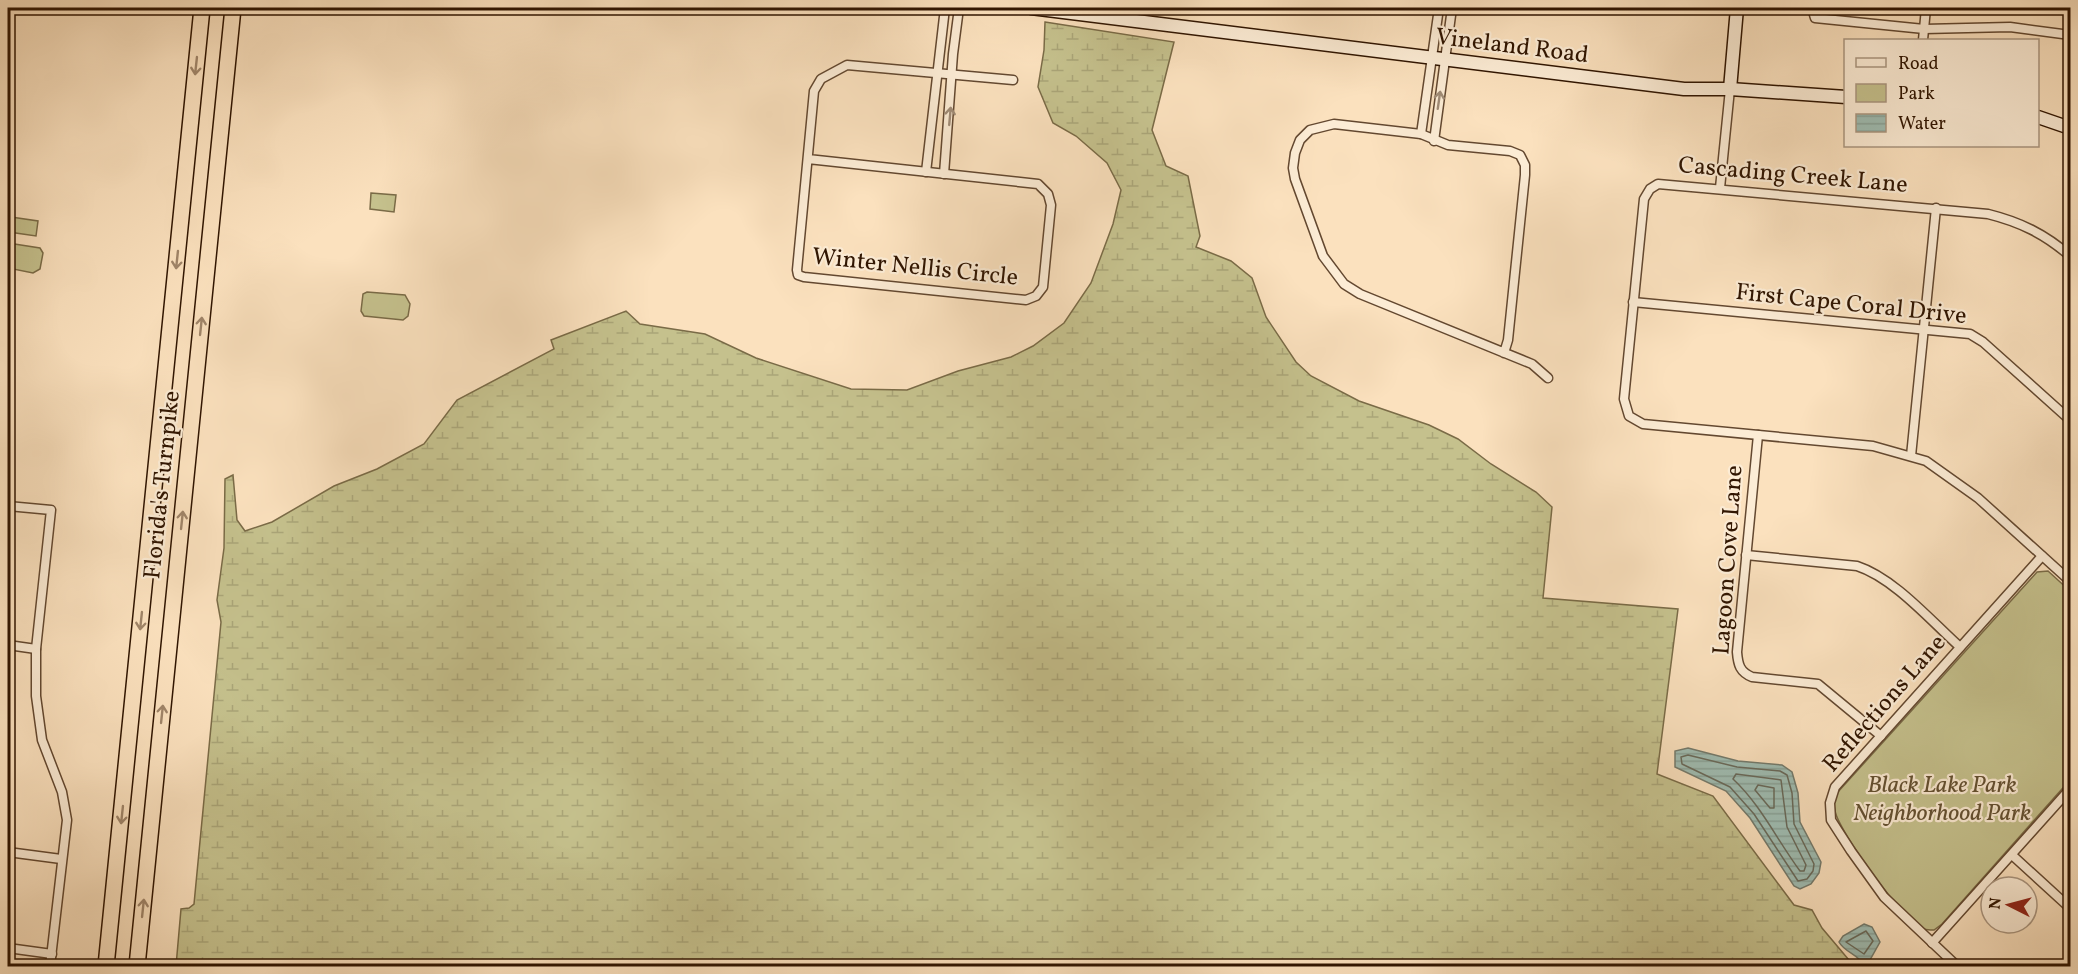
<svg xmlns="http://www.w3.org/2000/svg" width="2078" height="974" viewBox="0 0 2078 974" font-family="Vollkorn,serif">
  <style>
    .wetland { fill: url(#wetland-marsh); stroke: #7a6b47; stroke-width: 1.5 }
    .park { fill: #c5c18d; stroke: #7a6b47; stroke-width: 1.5 }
    .water { fill: url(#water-rules); stroke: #737a6c; stroke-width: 1.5 }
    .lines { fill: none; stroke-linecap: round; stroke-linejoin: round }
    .shore { stroke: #68695a; stroke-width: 1.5 }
    .street-casing { stroke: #634830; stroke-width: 11 }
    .secondary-casing { stroke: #301501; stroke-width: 15 }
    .highway-casing { stroke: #301501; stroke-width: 18 }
    .street { stroke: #fcecd5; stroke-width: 8 }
    .secondary { stroke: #fcecd5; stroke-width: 12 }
    .highway { stroke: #fbe1be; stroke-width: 15 }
    .oneway { stroke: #a08569 }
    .oneway2 { stroke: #a08b76 }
    .labels { text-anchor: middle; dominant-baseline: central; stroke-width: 4.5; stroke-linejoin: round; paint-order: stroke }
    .street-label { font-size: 24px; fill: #301501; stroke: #fcecd5 }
    .park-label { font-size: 24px; font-style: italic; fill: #645132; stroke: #fcecd5 }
  </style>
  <defs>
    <pattern id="wetland-marsh" width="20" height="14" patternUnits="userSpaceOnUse" patternTransform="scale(1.5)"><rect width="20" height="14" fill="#c5c18d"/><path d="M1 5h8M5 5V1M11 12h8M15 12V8" fill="none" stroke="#aaa578"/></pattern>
    <pattern id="water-rules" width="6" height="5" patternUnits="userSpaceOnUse" patternTransform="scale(1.5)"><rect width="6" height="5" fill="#9fbdb3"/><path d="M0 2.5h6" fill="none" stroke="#89a298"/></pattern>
  </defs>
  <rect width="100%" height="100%" fill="#fbe1be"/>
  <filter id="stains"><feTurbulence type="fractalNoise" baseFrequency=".00333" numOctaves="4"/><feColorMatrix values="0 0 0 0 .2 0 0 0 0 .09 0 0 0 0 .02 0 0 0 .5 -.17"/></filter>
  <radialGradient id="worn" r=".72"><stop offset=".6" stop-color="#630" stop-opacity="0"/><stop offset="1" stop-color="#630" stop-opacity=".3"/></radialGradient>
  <polygon class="wetland" points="1045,22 1174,42 1152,130 1166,166 1188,176 1200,236 1196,247 1231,261 1252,278 1266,317 1296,362 1311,376 1359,401 1429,425 1458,439 1491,464 1536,492 1552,507 1543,598 1678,609 1657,774 1713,796 1794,905 1812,910 1822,928 1854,966 176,966 181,909 189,908 194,904 221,622 217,600 224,548 225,479 233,475 237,520 245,531 272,522 334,486 377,469 424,444 457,400 554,349 551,340 626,311 640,324 705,334 756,358 851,389 907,390 958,371 1011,357 1033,346 1064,323 1091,283 1113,224 1121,190 1107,163 1076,136 1053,123 1038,87 1044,50"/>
  <g class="park">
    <polygon points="371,193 396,195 394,212 370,209"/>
    <polygon points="11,217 38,221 36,236 9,232"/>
    <polygon points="8,243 40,248 43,253 40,269 33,273 8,268"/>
    <polygon points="367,292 405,295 410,304 408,316 403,320 364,316 361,311 363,294"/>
    <path d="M2048 571 2070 591V780L1942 924 1934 930C1931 930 1927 930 1924 929 1905 923 1839 832 1835 811 1833 804 1835 799 1837 793L2037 572Z"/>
  </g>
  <g class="water">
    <polygon points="1688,748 1738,761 1782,765 1792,772 1798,793 1800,822 1821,862 1819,873 1811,884 1800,889 1794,886 1750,818 1726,791 1675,767 1675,751"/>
    <path d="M1864 924 1872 927 1880 942 1870 960V966H1864C1859 954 1845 953 1839 942L1843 936Z"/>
  </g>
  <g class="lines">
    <g class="shore">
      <polygon points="1688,755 1737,767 1780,771 1787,775 1792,793 1794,824 1814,864 1813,871 1807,879 1798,881 1754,814 1730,787 1682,764 1681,757"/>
      <path d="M1736 774 1781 780 1787 827 1806 865 1804 871H1800C1777 840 1761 805 1733 779Z"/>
      <polygon points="1758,785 1774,788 1774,808 1770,808 1755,790"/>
      <polygon points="1866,931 1873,941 1864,954 1846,942"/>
    </g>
    <defs>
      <g id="street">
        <polyline points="1812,8 1815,18 1924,29 2010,27 2070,35"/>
        <polyline points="1923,40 1926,8"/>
        <polyline points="1421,134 1439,8"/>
        <polyline points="1434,141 1452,8"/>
        <polyline points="808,159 1038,184 1048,194 1051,205 1043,287 1036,296 1026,300 804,277 798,275 797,270 814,91 821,79 847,65 1013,80"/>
        <polyline points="926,172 945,8"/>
        <polyline points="944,174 953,54 959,8"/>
        <polyline points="1720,188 1730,89"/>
        <path d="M2070 256C2045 234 2020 222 1988 214L1658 184 1650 189 1644 199 1624 399 1629 416 1643 424 1873 446 1926 461 1978 498 2070 581"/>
        <polyline points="1633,302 1970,334 1983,342 2070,420"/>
        <polyline points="1504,353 1508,340 1525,175 1525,165 1520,155 1510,151 1448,145 1421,134 1334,124 1310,130 1300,140 1295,153 1293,168 1295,179 1323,256 1344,284 1360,294 1532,364 1548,378"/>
        <path d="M1758 435 1737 652C1738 665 1740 672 1752 677L1818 684 1881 736"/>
        <polyline points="1911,456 1936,208"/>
        <polyline points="8,506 51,510 36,649 36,696 42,740 62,792 67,820 50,966"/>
        <path d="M1746 555 1857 566C1894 578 1931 621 1960 647"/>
        <polyline points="8,645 36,649"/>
        <polyline points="8,852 61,859"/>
        <polyline points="2012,855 2070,908"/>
        <polyline points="1932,943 2070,789"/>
        <polyline points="8,948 52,954"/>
        <polyline points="1957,966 1884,897 1851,851 1831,820 1830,803 1835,787 2042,556"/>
      </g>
      <g id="secondary">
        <polyline points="1031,8 1684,89 1730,89 1846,97"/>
        <polyline points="1730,89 1737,8"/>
        <polyline points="2038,117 2070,128"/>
      </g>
      <g id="highway">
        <polyline points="106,966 202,8"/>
        <polyline points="137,966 233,8"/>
      </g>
    </defs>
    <use href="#street" class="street-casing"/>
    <use href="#secondary" class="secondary-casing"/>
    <use href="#highway" class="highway-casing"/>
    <use href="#street" class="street"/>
    <use href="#secondary" class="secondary"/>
    <use href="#highway" class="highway"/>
  </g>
  <defs><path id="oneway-shaft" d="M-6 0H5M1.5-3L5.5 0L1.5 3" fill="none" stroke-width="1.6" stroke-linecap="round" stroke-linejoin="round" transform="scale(1.5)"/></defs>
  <g class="oneway">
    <use href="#oneway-shaft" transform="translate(196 66) rotate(96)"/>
    <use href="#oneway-shaft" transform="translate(177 260) rotate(96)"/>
    <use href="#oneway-shaft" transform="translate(201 326) rotate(-84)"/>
    <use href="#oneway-shaft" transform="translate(182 520) rotate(-84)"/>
    <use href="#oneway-shaft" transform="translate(141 621) rotate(96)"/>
    <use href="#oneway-shaft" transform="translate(162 714) rotate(-84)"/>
    <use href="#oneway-shaft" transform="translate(122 815) rotate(96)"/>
    <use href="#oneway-shaft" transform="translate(143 908) rotate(-84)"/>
  </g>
  <g class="oneway2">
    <use href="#oneway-shaft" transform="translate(1439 100) rotate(-82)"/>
    <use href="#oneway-shaft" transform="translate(950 116) rotate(-85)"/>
  </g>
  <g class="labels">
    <g class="street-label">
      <text transform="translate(1512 47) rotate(7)">Vineland Road</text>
      <text transform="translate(1793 176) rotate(5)">Cascading Creek Lane</text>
      <text transform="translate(915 268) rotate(6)">Winter Nellis Circle</text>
      <text transform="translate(1851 305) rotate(6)">First Cape Coral Drive</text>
      <text transform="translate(163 485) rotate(-84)">Florida's Turnpike</text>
      <text transform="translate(1729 560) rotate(-86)">Lagoon Cove Lane</text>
      <text transform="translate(1885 704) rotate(-49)">Reflections Lane</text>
    </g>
    <g class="park-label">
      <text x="1942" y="786">Black Lake Park<tspan x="1942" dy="28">Neighborhood Park</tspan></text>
    </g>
  </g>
  <rect width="2078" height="974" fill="none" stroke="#fbe1be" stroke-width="30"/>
  <rect x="9" y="9" width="2060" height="956" fill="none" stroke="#301501" stroke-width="3"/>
  <rect x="15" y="15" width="2048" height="944" fill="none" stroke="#301501" stroke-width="1.5"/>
  <rect x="1844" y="39" width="195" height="108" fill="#fcecd5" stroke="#aa9680" stroke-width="1.5"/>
  <rect x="1856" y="58" width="30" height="9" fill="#fcecd5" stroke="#aa9680" stroke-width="1.5"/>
  <text x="1898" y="69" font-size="18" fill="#301501">Road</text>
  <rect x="1856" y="84" width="30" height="18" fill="#c5c18d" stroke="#aa9680" stroke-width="1.5"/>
  <text x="1898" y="99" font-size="18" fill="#301501">Park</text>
  <rect x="1856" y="114" width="30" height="18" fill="url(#water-rules)" stroke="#aa9680" stroke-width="1.5"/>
  <text x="1898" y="129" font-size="18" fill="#301501">Water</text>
  <g transform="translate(2009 905) rotate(276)"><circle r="28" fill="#fcecd5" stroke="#aa9680" stroke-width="1.5"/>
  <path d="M0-4.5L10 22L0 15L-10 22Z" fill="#8f2418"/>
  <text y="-9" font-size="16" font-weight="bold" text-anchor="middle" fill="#301501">N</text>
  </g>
  <rect width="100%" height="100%" filter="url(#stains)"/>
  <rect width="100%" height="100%" fill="url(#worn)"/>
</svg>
